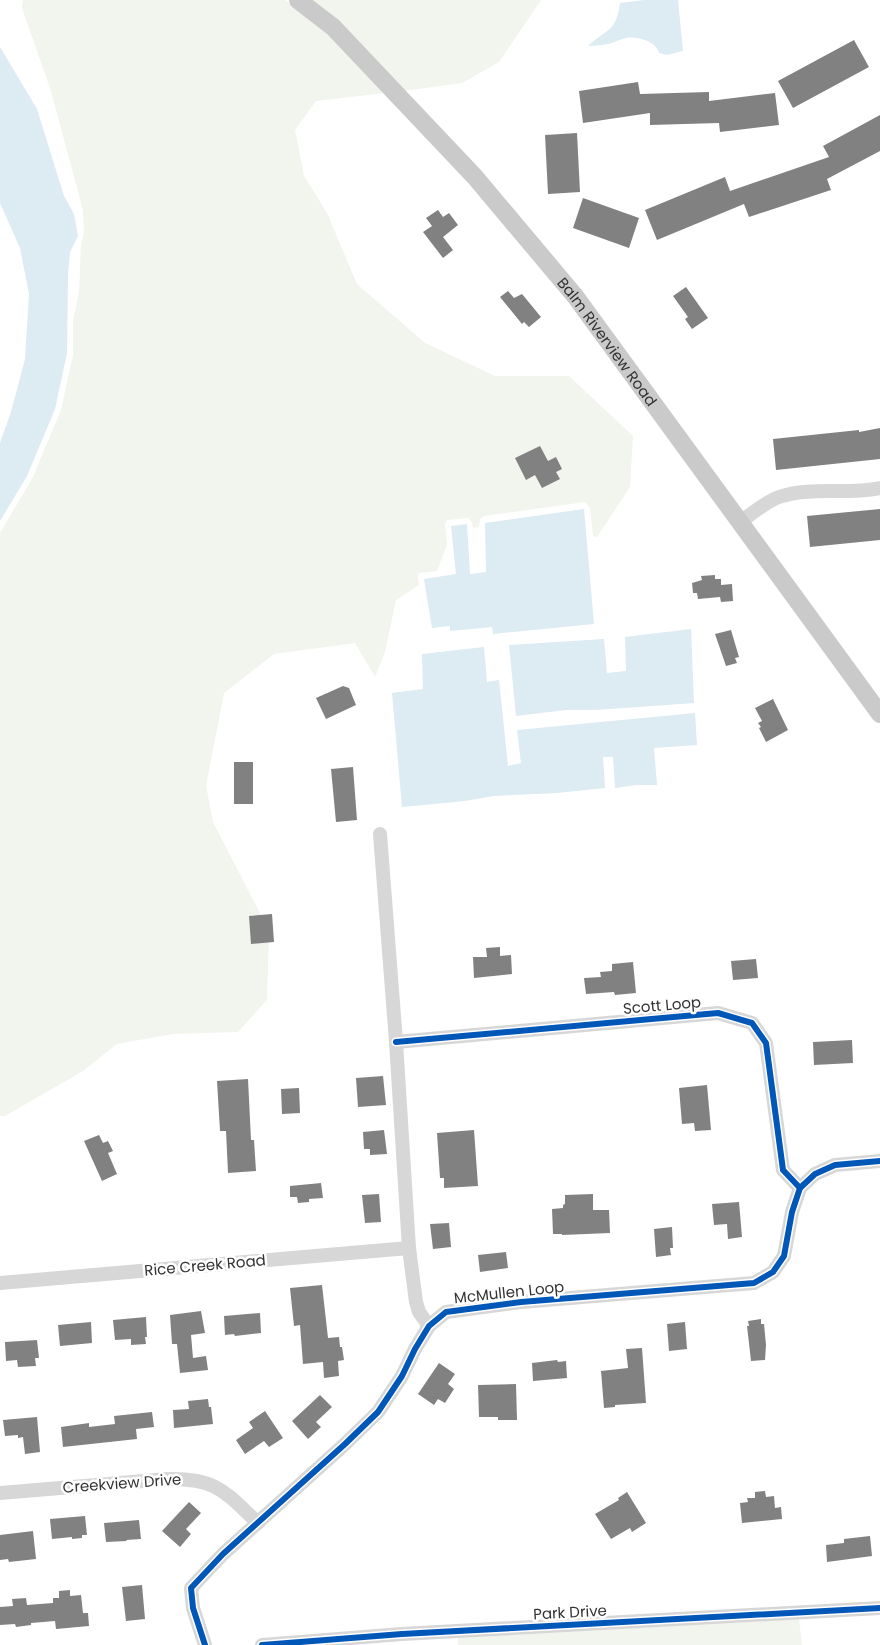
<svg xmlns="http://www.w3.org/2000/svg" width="880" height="1645" viewBox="0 0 880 1645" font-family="Poppins,sans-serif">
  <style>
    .green { fill: #f1f5ed }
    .water { fill: #ddebf3 }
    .building { fill: #818181 }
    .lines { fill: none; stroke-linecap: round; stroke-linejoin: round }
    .minor { stroke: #d7d7d7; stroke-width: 14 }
    .major { stroke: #cacaca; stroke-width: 18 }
    .cycleway-casing { stroke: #fff; stroke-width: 9 }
    .cycleway { stroke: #0057b8; stroke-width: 6 }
    .labels { text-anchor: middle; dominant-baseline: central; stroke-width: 5; stroke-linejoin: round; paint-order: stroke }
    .street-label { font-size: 15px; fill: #333; stroke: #fff }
  </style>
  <rect width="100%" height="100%" fill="#fff"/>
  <g class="green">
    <path d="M23 0H285L288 2 329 33 385 93 316 101 295 130 304 176 327 213 357 284 425 343 495 376H569L633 436 630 487 597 537 593 536 590 508 585 502 484 516 480 519 479 527 473 528 472 522 468 518 447 520 445 524 447 544 437 571 419 573 418 577 419 585 396 600 385 652 375 677 355 643 274 654 224 693 206 786 213 822 269 931 267 1000 238 1032 173 1034 117 1044 83 1071 5 1116H0V533L32 479 61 410 73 355V320L79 292 81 243C86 234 83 221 83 210L51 91 22 8Z"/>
    <polygon points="310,0 541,0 499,62 462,83 403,91"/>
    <polygon points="799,1619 802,1645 458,1645 458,1638"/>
  </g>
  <g class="water">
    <path d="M644 0H678L683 51 667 55 659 53C656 41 637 36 626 38 620 39 614 43 608 44 601 45 594 46 588 46 607 28 616 33 620 3Z"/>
    <polygon points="0,47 37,109 64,196 74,214 78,236 70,252 68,274 67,353 55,409 27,476 0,521 0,443 11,412 25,359 29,294 20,248 0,203"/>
    <polygon points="584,509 594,624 493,634 492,627 450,631 450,626 432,628 424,579 456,574 451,526 467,524 470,574 486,572 485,523"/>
    <polygon points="691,629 694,703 596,710 566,710 516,716 509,645 604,639 607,673 626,671 625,637"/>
    <polygon points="484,647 487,682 499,680 508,766 521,763 517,730 695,713 697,745 654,748 657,785 636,785 615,788 613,757 603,757 605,788 557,793 494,796 465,801 402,807 392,693 423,689 422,654"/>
  </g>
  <g class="building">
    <polygon points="854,40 869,67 793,108 778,81"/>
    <polygon points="638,82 640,94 709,92 709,101 775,93 779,125 720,132 719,123 650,125 650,113 583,123 579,91"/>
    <polygon points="880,115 880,151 827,179 831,190 749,217 744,204 657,240 645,210 725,177 730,191 829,157 823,146"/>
    <polygon points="577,133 580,192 548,194 545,135"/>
    <polygon points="583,198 639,218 629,248 573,228"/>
    <polygon points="438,210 443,217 449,213 458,225 443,237 453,250 443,258 423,232 432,226 426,218"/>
    <polygon points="686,287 708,318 692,329 685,319 688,317 673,296"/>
    <polygon points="508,291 514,298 522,294 541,317 529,327 524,322 522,324 500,297"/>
    <polygon points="880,428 880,459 776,470 773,439 859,430 859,432"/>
    <polygon points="540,446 548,461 556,457 562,469 556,472 560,479 542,488 535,475 526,480 515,458"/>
    <polygon points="880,509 880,540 810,547 807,516"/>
    <polygon points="715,575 715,579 721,579 721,585 732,584 733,601 721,602 720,597 698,599 697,593 693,593 692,583 702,580 701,576"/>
    <polygon points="731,630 739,657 735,658 737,663 726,666 715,634"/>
    <polygon points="343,686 349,688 356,705 326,719 316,698"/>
    <polygon points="773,699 788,730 766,742 759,728 761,727 758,723 762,721 755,708"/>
    <rect x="234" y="762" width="19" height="42"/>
    <polygon points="353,767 357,820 336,822 331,769"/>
    <polygon points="272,914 274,942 251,944 249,916"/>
    <polygon points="500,947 500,956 511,955 512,974 474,978 473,957 487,957 486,948"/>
    <polygon points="756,959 758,978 733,980 731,961"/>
    <polygon points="633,962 636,993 615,995 614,992 586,994 584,978 601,977 600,972 612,971 612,964"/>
    <polygon points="852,1040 853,1063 814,1065 813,1042"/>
    <polygon points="383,1076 386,1105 358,1107 356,1078"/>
    <polygon points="248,1079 251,1140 254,1140 256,1171 228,1173 226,1131 220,1131 217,1081"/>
    <polygon points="707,1085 711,1130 695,1131 694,1123 682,1124 679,1088"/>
    <polygon points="299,1088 300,1113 282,1114 281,1089"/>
    <polygon points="384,1130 387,1154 370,1155 370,1149 364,1149 363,1132"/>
    <polygon points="474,1130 478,1186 444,1188 444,1178 440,1178 437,1133"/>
    <polygon points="99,1135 103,1143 108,1141 113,1151 108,1153 117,1174 102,1181 84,1141"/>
    <polygon points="321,1183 323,1198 309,1199 309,1202 298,1203 297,1197 290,1197 290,1186"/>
    <polygon points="379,1194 381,1222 365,1223 362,1195"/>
    <polygon points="593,1194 593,1210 609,1210 610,1233 562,1235 562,1234 553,1234 552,1209 563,1208 563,1205 565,1204 565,1195"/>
    <polygon points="739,1202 742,1237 728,1239 727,1224 714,1225 712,1204"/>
    <polygon points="449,1223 451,1247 433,1249 430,1224"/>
    <polygon points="672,1227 673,1248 670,1248 671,1255 656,1257 654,1229"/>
    <polygon points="506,1252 508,1268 480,1272 478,1255"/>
    <polygon points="322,1285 328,1338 339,1337 340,1347 342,1347 344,1360 338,1361 339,1376 324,1378 323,1362 303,1364 300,1325 294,1326 290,1288"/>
    <polygon points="201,1311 205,1333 191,1335 193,1358 206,1356 208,1370 180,1373 177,1344 172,1344 170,1315"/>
    <polygon points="260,1313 261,1333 235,1336 234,1334 225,1335 224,1316"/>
    <polygon points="146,1317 147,1337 145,1337 146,1344 131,1345 131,1339 115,1340 113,1320"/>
    <polygon points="761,1319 761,1324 764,1324 766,1345 765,1360 751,1361 747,1326 749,1326 748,1321"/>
    <polygon points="91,1322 92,1343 60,1346 58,1325"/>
    <polygon points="685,1322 687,1349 669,1351 667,1324"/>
    <polygon points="37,1340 39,1358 35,1358 36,1366 18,1367 17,1360 6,1361 5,1342"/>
    <polygon points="642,1348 646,1403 615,1405 615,1407 604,1408 601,1371 628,1368 626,1349"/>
    <polygon points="557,1360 558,1362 566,1361 567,1378 533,1381 532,1363"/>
    <polygon points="439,1363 455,1374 448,1384 454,1389 445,1403 438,1399 434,1405 418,1394"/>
    <polygon points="516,1384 517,1420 498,1420 498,1417 479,1417 478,1385"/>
    <polygon points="320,1395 332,1407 316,1422 321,1427 308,1439 292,1421"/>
    <polygon points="208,1399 209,1407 211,1407 213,1424 174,1428 173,1410 189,1409 188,1401"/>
    <polygon points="265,1411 283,1438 269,1447 264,1441 245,1454 236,1440 253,1428 249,1422"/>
    <polygon points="152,1412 154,1427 136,1429 137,1439 63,1447 61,1427 89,1423 89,1427 115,1424 114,1416"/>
    <polygon points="37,1417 40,1452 25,1454 23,1437 18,1438 18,1435 5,1436 3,1420"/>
    <polygon points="765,1491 766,1497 774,1496 775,1508 781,1507 782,1519 742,1523 740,1503 748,1502 747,1498 755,1498 755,1492"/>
    <polygon points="627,1492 646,1523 632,1532 630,1528 611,1539 595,1514 619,1500 618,1498"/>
    <polygon points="189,1502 201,1513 186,1529 191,1534 180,1547 162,1531"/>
    <polygon points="85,1516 87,1535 82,1535 82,1538 72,1539 72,1537 52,1539 50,1519"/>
    <polygon points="139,1520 141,1539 126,1540 127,1541 106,1542 104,1523"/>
    <polygon points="33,1531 36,1559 9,1562 8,1559 0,1560 0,1535"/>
    <polygon points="870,1536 872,1556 827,1562 826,1545 844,1543 844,1539"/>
    <polygon points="142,1585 145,1619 126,1621 122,1587"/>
    <polygon points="70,1590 70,1596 81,1595 83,1613 88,1613 89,1626 56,1629 55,1621 31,1623 31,1625 16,1627 15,1624 0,1625 0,1607 13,1606 12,1599 26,1598 27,1605 53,1603 53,1598 59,1598 59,1591"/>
  </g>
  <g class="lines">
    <g class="minor">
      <path d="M740 522C752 514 765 502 779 497 811 486 847 495 880 488"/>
      <polyline points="380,834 396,1042 409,1248 416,1302 419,1312 429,1326"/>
      <polyline points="396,1042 718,1013 752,1023 766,1043 783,1170 800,1188"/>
      <polyline points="0,1283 409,1248"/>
      <path d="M0 1493 168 1479C217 1478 225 1492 258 1523"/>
      <polyline points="205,1645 193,1608 191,1588 223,1554 345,1444 378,1412 402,1376 415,1349 429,1326 446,1312 521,1302 754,1283 773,1272 784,1256 792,1212 800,1188 815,1174 835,1165 880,1161"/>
      <polyline points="262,1645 402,1634 880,1608"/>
    </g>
    <path class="major" id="s1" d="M298 0 333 27 475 177 575 296 880 714"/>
    <defs>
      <g id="cycleway">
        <polyline points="396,1042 718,1013 752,1023 766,1043 783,1170 800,1188"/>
        <polyline points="205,1645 193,1608 191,1588 223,1554 345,1444 378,1412 402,1376 415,1349 429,1326 446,1312 521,1302 754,1283 773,1272 784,1256 792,1212 800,1188 815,1174 835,1165 880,1161"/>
        <polyline points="262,1645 402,1634 880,1608"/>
      </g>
    </defs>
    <use href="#cycleway" class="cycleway-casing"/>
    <use href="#cycleway" class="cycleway"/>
  </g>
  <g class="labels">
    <g class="street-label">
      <text stroke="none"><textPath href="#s1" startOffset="462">Balm Riverview Road</textPath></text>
      <text transform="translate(662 1005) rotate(-5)">Scott Loop</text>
      <text transform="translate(205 1265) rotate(-5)">Rice Creek Road</text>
      <text transform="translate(509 1292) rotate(-6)">McMullen Loop</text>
      <text transform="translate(122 1483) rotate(-4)">Creekview Drive</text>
      <text transform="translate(570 1612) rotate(-3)">Park Drive</text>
    </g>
  </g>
</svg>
